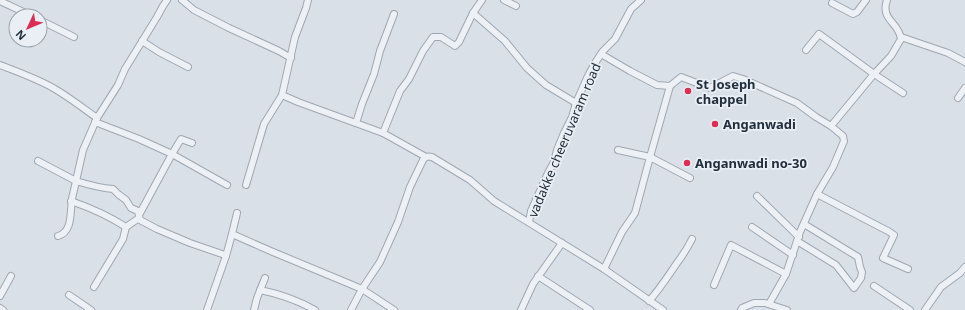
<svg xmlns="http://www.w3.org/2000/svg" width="965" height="310" viewBox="0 0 965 310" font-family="'Noto Sans',sans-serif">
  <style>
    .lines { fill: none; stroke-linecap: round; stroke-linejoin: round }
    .street-casing { stroke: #9fa7b1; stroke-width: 8 }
    .street { stroke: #edf0f5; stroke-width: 6 }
    .poi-dot { fill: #dc2e55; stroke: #e9eff5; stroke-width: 1.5 }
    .labels { text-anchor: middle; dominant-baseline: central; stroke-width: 3.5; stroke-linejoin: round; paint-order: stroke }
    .poi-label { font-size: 13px; font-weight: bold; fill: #232f3e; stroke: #e9eff5; text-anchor: start }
    .street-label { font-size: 13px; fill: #232f3e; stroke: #e9eff5 }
  </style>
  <rect width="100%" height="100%" fill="#dae0e7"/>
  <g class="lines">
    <defs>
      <g id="street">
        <polyline points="182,0 194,10 229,28 279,51 291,58"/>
        <polyline points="308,0 306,8 295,37 282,95 298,102 383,133 426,157"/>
        <polyline points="504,0 516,6"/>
        <polyline points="0,1 32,16"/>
        <polyline points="832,3 853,14 857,12 866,0"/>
        <polyline points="473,13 505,41 527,68 546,85 576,103"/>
        <polyline points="40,20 74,37"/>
        <polyline points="901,37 948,53 965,62"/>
        <polyline points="142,41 159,52 188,67"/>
        <polyline points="806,50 819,34 874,74 903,93"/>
        <polyline points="601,54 630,71 657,85 670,86 681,77 710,88 733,76 743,79 797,103 816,117 831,126 843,136 844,141 833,167 817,194 800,232 786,274 769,304"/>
        <path d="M0 65C18 72 38 79 55 89 70 98 83 108 97 118L118 85 125 69 157 17 163 6 167 0"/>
        <polyline points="958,98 965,88"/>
        <polyline points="95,122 139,139 172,154 227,185"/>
        <polyline points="356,123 362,104 374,74 380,51 394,14"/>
        <path d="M831 126 874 74 891 56 901 39C899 22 880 20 887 0"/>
        <polyline points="383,133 400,91 409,79 423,51 433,37 441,37 455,46 459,42 473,13 482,0"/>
        <polyline points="618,150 650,157 690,178"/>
        <polyline points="38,161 76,181 83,150 97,118"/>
        <polyline points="246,185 264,124 282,95"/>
        <polyline points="817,194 882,228 888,231 894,235 883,258 908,269"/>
        <polyline points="757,196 799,237"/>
        <path d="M71 201C91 208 109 216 126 227L139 218"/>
        <polyline points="139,215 172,154 181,139 192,143"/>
        <polyline points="529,222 531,211 548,173 554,162 557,150 564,133 572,117 576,103 587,78 595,63 603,51 615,39 631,9 641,0"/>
        <polyline points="752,227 793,255"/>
        <polyline points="232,234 237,213"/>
        <path d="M58 236C73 232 70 211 72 199 73 193 75 187 76 181 89 185 100 188 113 189L118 194 126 200 131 208 138 211 140 220 157 229 190 243 225 255 226 256 207 310"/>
        <polyline points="797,241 836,265 854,288 861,278 862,272 860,267 858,257 804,224"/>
        <polyline points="226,256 232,234 273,252 362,289 394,310"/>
        <polyline points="604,269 622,232 635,213 650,157 670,86"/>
        <polyline points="538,276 590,310"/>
        <polyline points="714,285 731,245 786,274"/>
        <polyline points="874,286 910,310"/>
        <polyline points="94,287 123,239 126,227"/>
        <path d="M260 290C280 294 297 300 315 310"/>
        <polyline points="69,295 91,310"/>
        <polyline points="0,296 11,276"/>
        <path d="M649 301C660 289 668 276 677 263 683 255 688 247 692 239"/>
        <polyline points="0,308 3,310"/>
        <polyline points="254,310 257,298 265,278"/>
        <path d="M351 310 362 289 380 262 398 222 410 187 423 160C426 156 428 156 432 157L470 180 494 201 604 269 663 310"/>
        <polyline points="521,310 533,284 562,243"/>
        <polyline points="741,310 742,308 754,303 765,303 787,310"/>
        <polyline points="925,310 941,287 960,273 965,267"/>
      </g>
    </defs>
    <use href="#street" class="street-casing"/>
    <use href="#street" class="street"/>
  </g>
  <g class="poi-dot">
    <circle cx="688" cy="91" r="4"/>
    <circle cx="715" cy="124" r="4"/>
    <circle cx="687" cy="163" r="4"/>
  </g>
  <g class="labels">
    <g class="poi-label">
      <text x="696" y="84">St Joseph<tspan x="696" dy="15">chappel</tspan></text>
      <text x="723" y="124">Anganwadi</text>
      <text x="695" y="163">Anganwadi no-30</text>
    </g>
    <g class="street-label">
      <text transform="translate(564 140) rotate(-67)">vadakke cheeruvaram road</text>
    </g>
  </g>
  <g transform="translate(28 28) rotate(226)"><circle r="19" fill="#e9eff5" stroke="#9aa2ac"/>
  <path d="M0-3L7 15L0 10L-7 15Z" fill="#dc2e55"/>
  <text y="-6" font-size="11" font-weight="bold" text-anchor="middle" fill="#232f3e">N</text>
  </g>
</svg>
